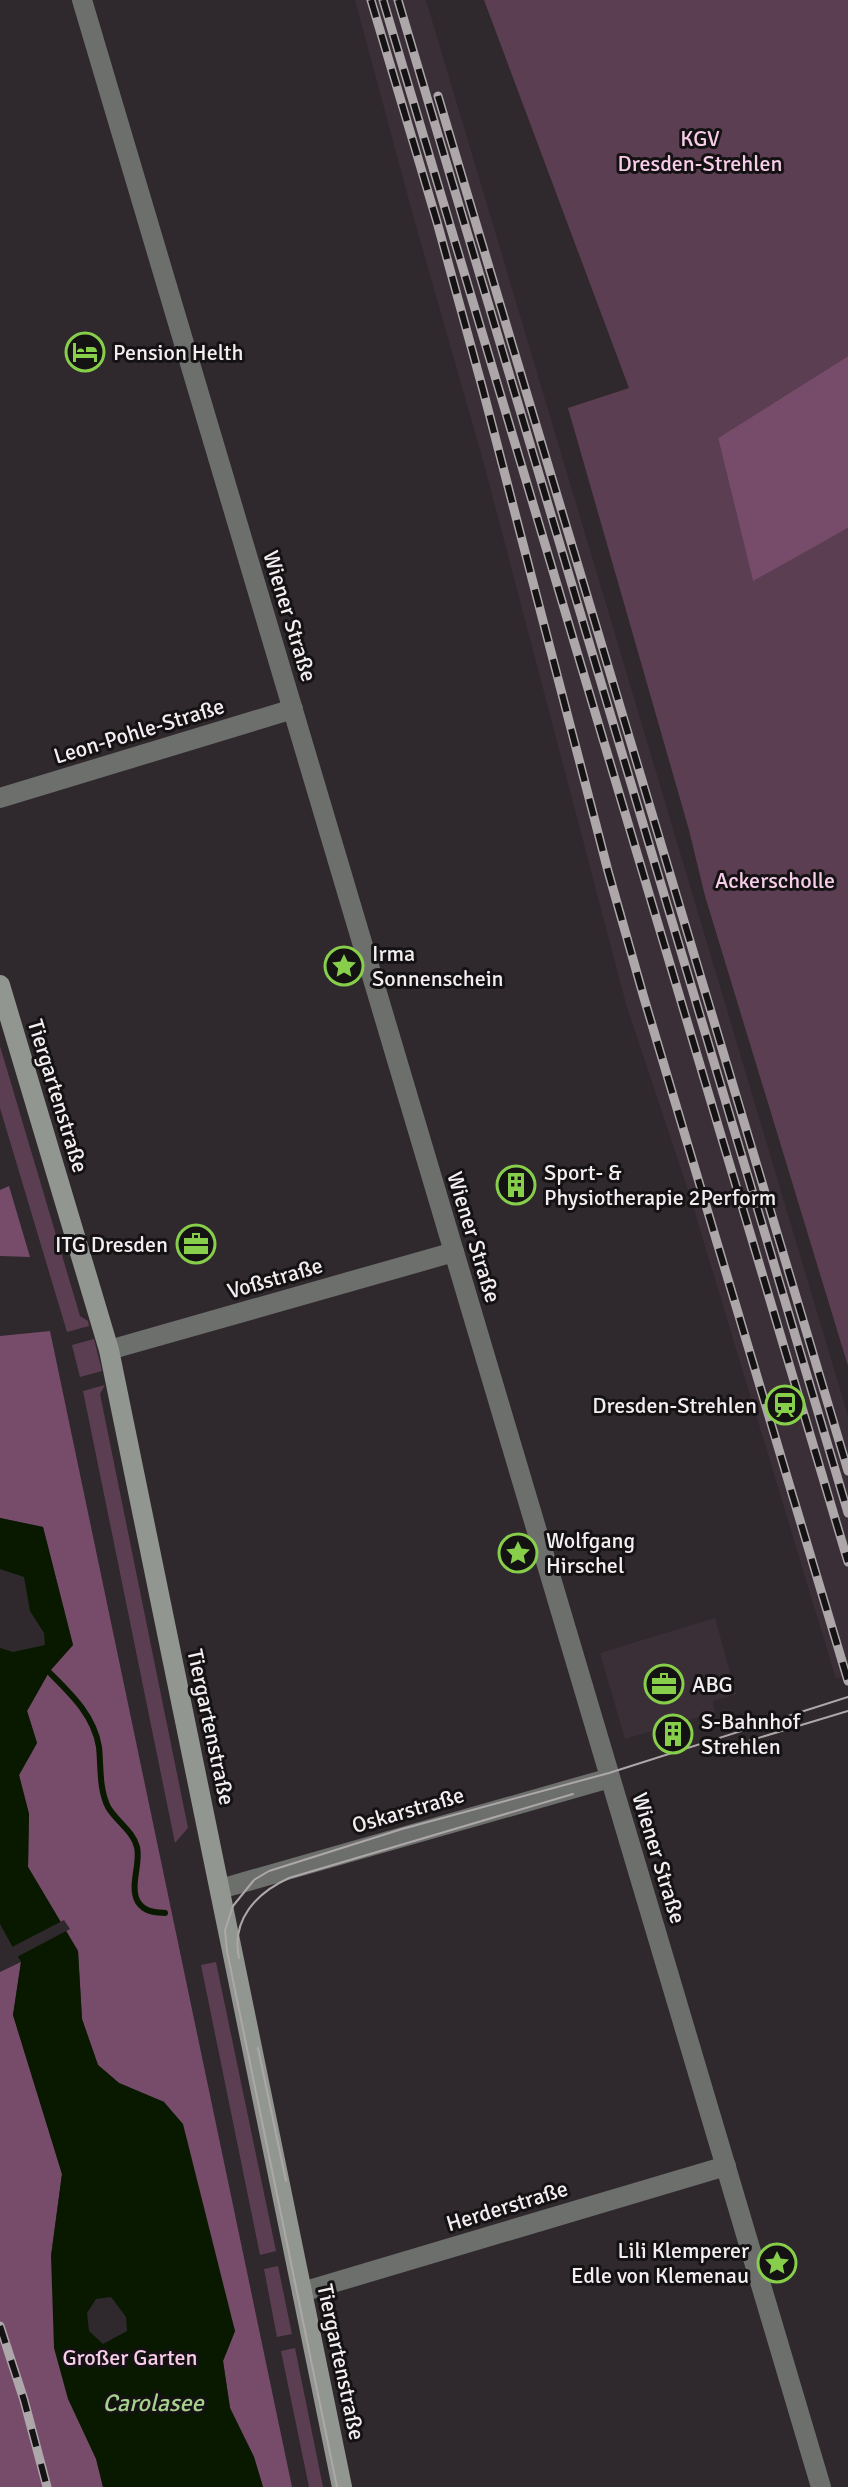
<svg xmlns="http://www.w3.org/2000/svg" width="848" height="2487" viewBox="0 0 848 2487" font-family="Signika,sans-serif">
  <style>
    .built { fill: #3b2f37 }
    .green { fill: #5c3e52 }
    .forest { fill: #764c6a }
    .water { fill: #091900; fill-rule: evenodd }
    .pier { fill: #2f282c }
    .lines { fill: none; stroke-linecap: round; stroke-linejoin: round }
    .stream { stroke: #091900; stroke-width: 6 }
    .street { stroke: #6d6f6c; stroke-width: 20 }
    .secondary { stroke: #929690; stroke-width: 20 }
    .tram { stroke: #ada7aa; stroke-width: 2 }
    .rail-casing { stroke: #ada7aa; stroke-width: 9 }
    .rail { stroke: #151214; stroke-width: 6; stroke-dasharray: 18; stroke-linecap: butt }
    .labels { text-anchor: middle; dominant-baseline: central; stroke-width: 6; stroke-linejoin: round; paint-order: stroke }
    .park-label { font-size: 22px; fill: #f8cdea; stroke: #151214 }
    .poi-label { font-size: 22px; fill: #f3eef1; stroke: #151214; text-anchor: start }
    .street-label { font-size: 22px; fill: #f3eef1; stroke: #151214 }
    .water-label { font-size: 24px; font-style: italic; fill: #a7d08c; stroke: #151214 }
  </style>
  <rect width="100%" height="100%" fill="#2f282c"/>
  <g class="built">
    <polygon points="355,0 426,0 848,1416 848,1675 836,1679 689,1193 626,1004 484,464 414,219"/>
    <polygon points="715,1618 736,1694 713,1701 715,1712 625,1739 600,1653"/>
  </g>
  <g class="green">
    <polygon points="484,0 848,0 848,356 718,438 753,580 848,528 848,1366 705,896 689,830 568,408 629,388"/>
    <polygon points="0,1046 80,1316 88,1321 89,1326 67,1332 0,1108"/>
    <polygon points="94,1339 102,1371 80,1377 72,1345"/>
    <polygon points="105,1385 100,1394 188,1828 175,1843 83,1391"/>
    <polygon points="216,1962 276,2251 260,2255 201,1965"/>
    <polygon points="278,2266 292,2334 277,2337 264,2269"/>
    <polygon points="295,2348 323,2487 309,2487 281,2351"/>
  </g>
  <g class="forest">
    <polygon points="848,356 848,528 753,581 718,438"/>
    <polygon points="9,1186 30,1257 0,1256 0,1190"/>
    <polygon points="50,1331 292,2487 263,2487 254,2457 230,2408 223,2361 235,2331 164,2102 119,2083 98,2065 82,2019 78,1951 28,1867 29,1814 19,1775 37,1743 27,1711 49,1672 73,1645 43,1527 0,1518 0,1336"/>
    <polygon points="21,1962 13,2015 62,2174 51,2256 103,2487 0,2487 0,1972"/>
  </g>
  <path class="water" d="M0 1518 43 1527 73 1645 49 1672 27 1711 37 1743 19 1775 29 1814 28 1867 78 1951 82 2019 98 2065 119 2083 164 2102 183 2124 235 2331 223 2361 230 2408 254 2457 263 2487H103L96 2459 68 2399 54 2348 51 2256 62 2174 13 2015 21 1962 0 1924V1648L13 1652 45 1645 44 1633 30 1611 24 1577 0 1569ZM111 2297 126 2317 127 2331 103 2344 89 2331 87 2313 96 2299Z"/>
  <polygon class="pier" points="64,1920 70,1929 15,1958 10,1948"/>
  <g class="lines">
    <path class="stream" d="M49 1672C70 1693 94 1715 99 1747 101 1766 99 1789 108 1807 116 1821 133 1831 137 1847 141 1864 129 1886 138 1902 145 1912 153 1912 165 1913"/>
    <g class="street">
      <polyline points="82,0 821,2487"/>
      <polyline points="0,798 293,709"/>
      <polyline points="109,1350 454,1252"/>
      <polyline points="220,1889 610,1778"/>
      <polyline points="302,2292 726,2166"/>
    </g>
    <polyline class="secondary" points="0,985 109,1350 342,2487"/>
    <g class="tram">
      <polyline points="745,1742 848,1711"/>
      <path d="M239 1958C231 1920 256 1893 289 1878L573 1794"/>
      <polyline points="258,2048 286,2181"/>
      <polyline points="337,2487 227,1951 225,1930 233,1906 254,1880 269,1871 402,1829 609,1773 848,1697"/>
    </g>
    <defs>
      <g id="rail">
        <polyline points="371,0 437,222 483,390 608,871 644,998 848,1681"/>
        <polyline points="383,0 848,1562"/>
        <polyline points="398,0 848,1513"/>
        <polyline points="438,96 848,1471"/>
        <polyline points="0,2326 24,2400 47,2487"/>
      </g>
    </defs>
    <use href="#rail" class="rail-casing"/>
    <use href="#rail" class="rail"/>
  </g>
  <defs>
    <symbol id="hotel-ring" viewBox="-11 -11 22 22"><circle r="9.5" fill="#151214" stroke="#87cf4b" stroke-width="1.5"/><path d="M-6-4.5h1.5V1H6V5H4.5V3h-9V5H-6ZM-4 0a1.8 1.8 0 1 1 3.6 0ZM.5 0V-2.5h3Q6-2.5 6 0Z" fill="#87cf4b"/></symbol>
    <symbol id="sight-ring" viewBox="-11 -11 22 22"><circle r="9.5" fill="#151214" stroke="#87cf4b" stroke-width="1.5"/><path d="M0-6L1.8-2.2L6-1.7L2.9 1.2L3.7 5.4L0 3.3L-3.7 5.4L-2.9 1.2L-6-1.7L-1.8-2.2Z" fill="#87cf4b"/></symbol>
    <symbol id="building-ring" viewBox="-11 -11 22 22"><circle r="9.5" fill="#151214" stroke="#87cf4b" stroke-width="1.5"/><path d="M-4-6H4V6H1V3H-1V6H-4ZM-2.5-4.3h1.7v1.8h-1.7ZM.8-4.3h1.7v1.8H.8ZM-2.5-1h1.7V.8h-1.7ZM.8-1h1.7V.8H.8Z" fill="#87cf4b"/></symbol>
    <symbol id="office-ring" viewBox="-11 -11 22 22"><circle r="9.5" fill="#151214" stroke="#87cf4b" stroke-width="1.5"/><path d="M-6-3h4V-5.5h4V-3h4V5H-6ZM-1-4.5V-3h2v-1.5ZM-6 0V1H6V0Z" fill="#87cf4b"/></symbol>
    <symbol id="station-ring" viewBox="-11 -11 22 22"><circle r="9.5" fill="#151214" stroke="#87cf4b" stroke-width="1.5"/><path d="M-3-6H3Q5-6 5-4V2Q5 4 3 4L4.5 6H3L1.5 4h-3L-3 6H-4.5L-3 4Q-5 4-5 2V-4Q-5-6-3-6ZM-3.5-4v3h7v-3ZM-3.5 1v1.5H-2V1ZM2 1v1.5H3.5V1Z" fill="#87cf4b"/></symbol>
  </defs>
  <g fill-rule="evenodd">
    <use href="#hotel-ring" x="63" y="330" width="44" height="44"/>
    <use href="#sight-ring" x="322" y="944" width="44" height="44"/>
    <use href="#building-ring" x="494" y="1163" width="44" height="44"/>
    <use href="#office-ring" x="174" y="1222" width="44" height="44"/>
    <use href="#station-ring" x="763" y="1383" width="44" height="44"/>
    <use href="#sight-ring" x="496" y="1531" width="44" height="44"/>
    <use href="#office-ring" x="642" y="1662" width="44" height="44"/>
    <use href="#building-ring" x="651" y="1712" width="44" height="44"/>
    <use href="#sight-ring" x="755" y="2241" width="44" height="44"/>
  </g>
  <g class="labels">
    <g class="park-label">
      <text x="700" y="138">KGV<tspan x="700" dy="25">Dresden-Strehlen</tspan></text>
      <text x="775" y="880">Ackerscholle</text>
      <text x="130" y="2357">Großer Garten</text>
    </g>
    <g class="poi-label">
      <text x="113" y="352">Pension Helth</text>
      <text x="372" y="953">Irma<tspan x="372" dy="25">Sonnenschein</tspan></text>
      <text x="544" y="1172">Sport- &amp;<tspan x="544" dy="25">Physiotherapie 2Perform</tspan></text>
      <text x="168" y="1244" text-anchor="end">ITG Dresden</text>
      <text x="757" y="1405" text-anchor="end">Dresden-Strehlen</text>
      <text x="546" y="1540">Wolfgang<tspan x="546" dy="25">Hirschel</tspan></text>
      <text x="692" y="1684">ABG</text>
      <text x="701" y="1721">S-Bahnhof<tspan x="701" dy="25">Strehlen</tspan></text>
      <text x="749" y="2250" text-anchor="end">Lili Klemperer<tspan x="749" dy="25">Edle von Klemenau</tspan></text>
    </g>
    <g class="street-label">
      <text transform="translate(290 616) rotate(73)">Wiener Straße</text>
      <text transform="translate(139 731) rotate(-17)">Leon-Pohle-Straße</text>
      <text transform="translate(58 1096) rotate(73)">Tiergartenstraße</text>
      <text transform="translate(474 1237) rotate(73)">Wiener Straße</text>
      <text transform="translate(275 1278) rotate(-16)">Voßstraße</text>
      <text transform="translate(211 1727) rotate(78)">Tiergartenstraße</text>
      <text transform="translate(408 1810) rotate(-16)">Oskarstraße</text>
      <text transform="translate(659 1858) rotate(73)">Wiener Straße</text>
      <text transform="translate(507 2206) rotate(-17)">Herderstraße</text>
      <text transform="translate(341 2362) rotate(78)">Tiergartenstraße</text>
    </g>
    <g class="water-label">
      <text x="153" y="2403">Carolasee</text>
    </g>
  </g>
</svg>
